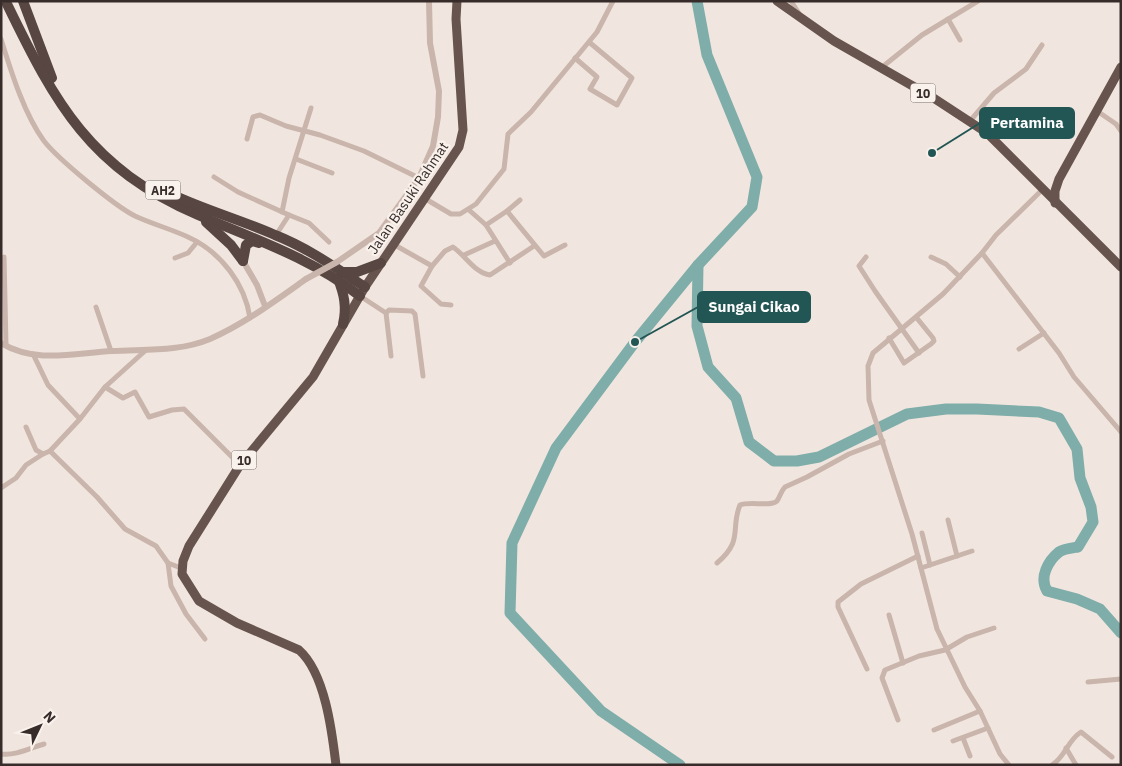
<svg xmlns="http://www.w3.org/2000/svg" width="1122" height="766" viewBox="0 0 1122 766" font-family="'IBM Plex Sans',sans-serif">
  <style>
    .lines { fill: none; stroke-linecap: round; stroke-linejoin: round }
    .river { stroke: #7fada9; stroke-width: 11 }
    .minor { stroke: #c9b5ab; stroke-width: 5 }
    .tertiary { stroke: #c9b5ab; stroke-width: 6 }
    .trunk { stroke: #68544e; stroke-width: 9 }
    .motorway { stroke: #574641; stroke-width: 10 }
    .tertiary-bridge { stroke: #c9b5ab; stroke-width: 6 }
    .labels { text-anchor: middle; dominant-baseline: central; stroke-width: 4.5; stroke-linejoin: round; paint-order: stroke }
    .shield { fill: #f9f1eb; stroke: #716764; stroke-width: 1 }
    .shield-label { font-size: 12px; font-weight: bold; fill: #372c2a }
    .street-label { font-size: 14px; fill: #372c2a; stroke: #f9f1eb }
    .leader { fill: none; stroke: #225654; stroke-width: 2 }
    .callout-dot { fill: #225654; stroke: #f9f1eb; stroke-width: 2 }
    .callout { fill: #225654; stroke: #225654; stroke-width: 2 }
    .callout-label { font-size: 15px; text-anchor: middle; font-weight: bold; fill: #fff }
  </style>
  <rect width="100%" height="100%" fill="#f1e6df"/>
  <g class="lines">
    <g class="river">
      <path d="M698 265 697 326 708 367 736 398 749 442 774 461H797L819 457 907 414 946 409H977L1039 412 1059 418 1077 449 1080 478 1091 507 1093 522 1078 547C1072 548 1063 549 1059 552 1048 561 1039 577 1047 591L1077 599 1100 609 1121 633"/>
      <polyline points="680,765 601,711 510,613 512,543 556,448 635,342 698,265 752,207 757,177 707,55 697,1"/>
    </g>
    <g class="minor">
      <polyline points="791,1 800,15"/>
      <polyline points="948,19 960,40"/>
      <path d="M1 39C11 71 24 114 44 141 58 159 115 206 135 216 152 224 171 229 188 237 221 252 245 284 250 318"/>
      <polyline points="575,58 597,77 590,89 617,105 632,78 589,42"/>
      <polyline points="881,68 922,35 978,1"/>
      <polyline points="1097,111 1116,124 1121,131"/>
      <polyline points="970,121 994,93 1026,69 1042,45"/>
      <polyline points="247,139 253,117 260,115 286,126 320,135 364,151 419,178"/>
      <polyline points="296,159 332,173"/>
      <polyline points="214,177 238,192 289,215 276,235"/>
      <polyline points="1042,190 996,235 982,253 1059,353 1074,377 1121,432"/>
      <polyline points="424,198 451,214 460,214 476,204 504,169 508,134 531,112 597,32 613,1"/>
      <polyline points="469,210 486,225 507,211 544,256 565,245"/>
      <polyline points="507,211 520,200"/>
      <polyline points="282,212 289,178 311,108"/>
      <polyline points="289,215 309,223 329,242"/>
      <polyline points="486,225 510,263"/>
      <polyline points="393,244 432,266 421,286 441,304 451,305"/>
      <polyline points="982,253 943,294 873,353 868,366 869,400 912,534 937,629 965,687 980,711 1000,754 1009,765"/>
      <polyline points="464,255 495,241"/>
      <polyline points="4,257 6,345"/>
      <polyline points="866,257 859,266 875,291 919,353"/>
      <polyline points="931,257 946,264 960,277"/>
      <polyline points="175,258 188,253 197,242"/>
      <path d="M432 266 445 251 453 247C466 256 475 273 490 275L534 246"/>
      <polyline points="360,296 386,313 391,356"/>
      <polyline points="96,307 111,351"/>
      <polyline points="386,313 389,310 412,311 415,314 423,376"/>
      <polyline points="889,338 904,363 931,344 934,341 933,338 916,317"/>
      <polyline points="1019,349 1044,333"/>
      <polyline points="33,354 48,385 80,419 105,387 123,398 135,392 149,417 172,410 184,409 240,465"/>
      <polyline points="105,387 146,350"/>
      <polyline points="26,427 36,450 43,454 50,451 80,419"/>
      <polyline points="50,451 97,497 125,529 156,546 168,563 181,568"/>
      <polyline points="1,488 16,478 26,465 43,454"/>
      <polyline points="948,520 957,556"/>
      <polyline points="922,533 930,565"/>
      <polyline points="168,563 171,586 186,614 205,639"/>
      <path d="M717 563C744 540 730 529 740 505 749 501 771 507 777 501 780 497 781 491 785 487L807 477 849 454 883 441"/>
      <polyline points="921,568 972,551"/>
      <polyline points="889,615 903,663"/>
      <polyline points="867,669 838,607 838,602 861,584 918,556"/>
      <polyline points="1088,682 1121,679"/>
      <polyline points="898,720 882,678 885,670 919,656 945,650 967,637 994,628"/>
      <polyline points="934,730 980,711"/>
      <polyline points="963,738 970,756"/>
      <polyline points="953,741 988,728"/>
      <polyline points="1066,748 1076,765"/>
      <path d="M1 754C16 756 30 748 44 744"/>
      <path d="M1052 765C1066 756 1067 741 1081 732L1112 757"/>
    </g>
    <g class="tertiary">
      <polyline points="243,261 257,285 265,306"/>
      <polyline points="337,262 379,233 419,178 433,146 438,117 439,91 430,43 429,1"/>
      <path d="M1 343C36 364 74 353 112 351 145 349 179 352 210 339 244 324 275 301 306 279"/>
    </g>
    <g class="trunk">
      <polyline points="777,1 834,41 932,97 987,133 1121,267"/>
      <polyline points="1055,203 1055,191 1059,179 1121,67"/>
      <path d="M336 765C332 731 325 673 299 650L237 623 199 601 182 574 183 561 189 546 240 465 313 377 365 287 459 147 463 130 456 19 457 1"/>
    </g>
    <g class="motorway">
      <polyline points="23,1 52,78"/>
      <path d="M7 4C56 105 90 168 198 215 254 239 311 258 360 296"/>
      <path d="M171 194C205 210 241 220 275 235 308 248 336 268 365 287"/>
      <polyline points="206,222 231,245 243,261"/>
      <polyline points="243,261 246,245 252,241 259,243"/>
      <polyline points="343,272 357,272 381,263"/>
      <path d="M338 279C344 294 347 307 343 324"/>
    </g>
    <polyline class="tertiary-bridge" points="306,279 337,262"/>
  </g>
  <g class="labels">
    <g class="shield">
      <rect x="910.5" y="83.5" width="25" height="19" rx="4"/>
      <rect x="145.5" y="180.5" width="35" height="19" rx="4"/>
      <rect x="231.5" y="450.5" width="25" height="19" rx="4"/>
    </g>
    <g class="shield-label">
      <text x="923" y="93">10</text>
      <text x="163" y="190">AH2</text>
      <text x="244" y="460">10</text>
    </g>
    <g class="street-label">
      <text transform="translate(408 198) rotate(-56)">Jalan Basuki Rahmat</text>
    </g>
  </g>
  <path class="leader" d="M932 153L980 123M635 342L698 307"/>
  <g class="callout-dot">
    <circle cx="932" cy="153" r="5"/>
    <circle cx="635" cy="342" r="5"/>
  </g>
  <g class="callout">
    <rect x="980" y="108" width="94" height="30" rx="5"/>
    <rect x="698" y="292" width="112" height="30" rx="5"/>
  </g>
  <g class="callout-label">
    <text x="1027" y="128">Pertamina</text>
    <text x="754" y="312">Sungai Cikao</text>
  </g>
  <rect width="1122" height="766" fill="none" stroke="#372c2a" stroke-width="5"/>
  <g transform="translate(40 726) rotate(47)" stroke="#f9f1eb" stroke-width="4" paint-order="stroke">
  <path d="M0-4L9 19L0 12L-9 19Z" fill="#372c2a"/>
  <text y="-8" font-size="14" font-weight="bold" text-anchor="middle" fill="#372c2a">N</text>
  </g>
</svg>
